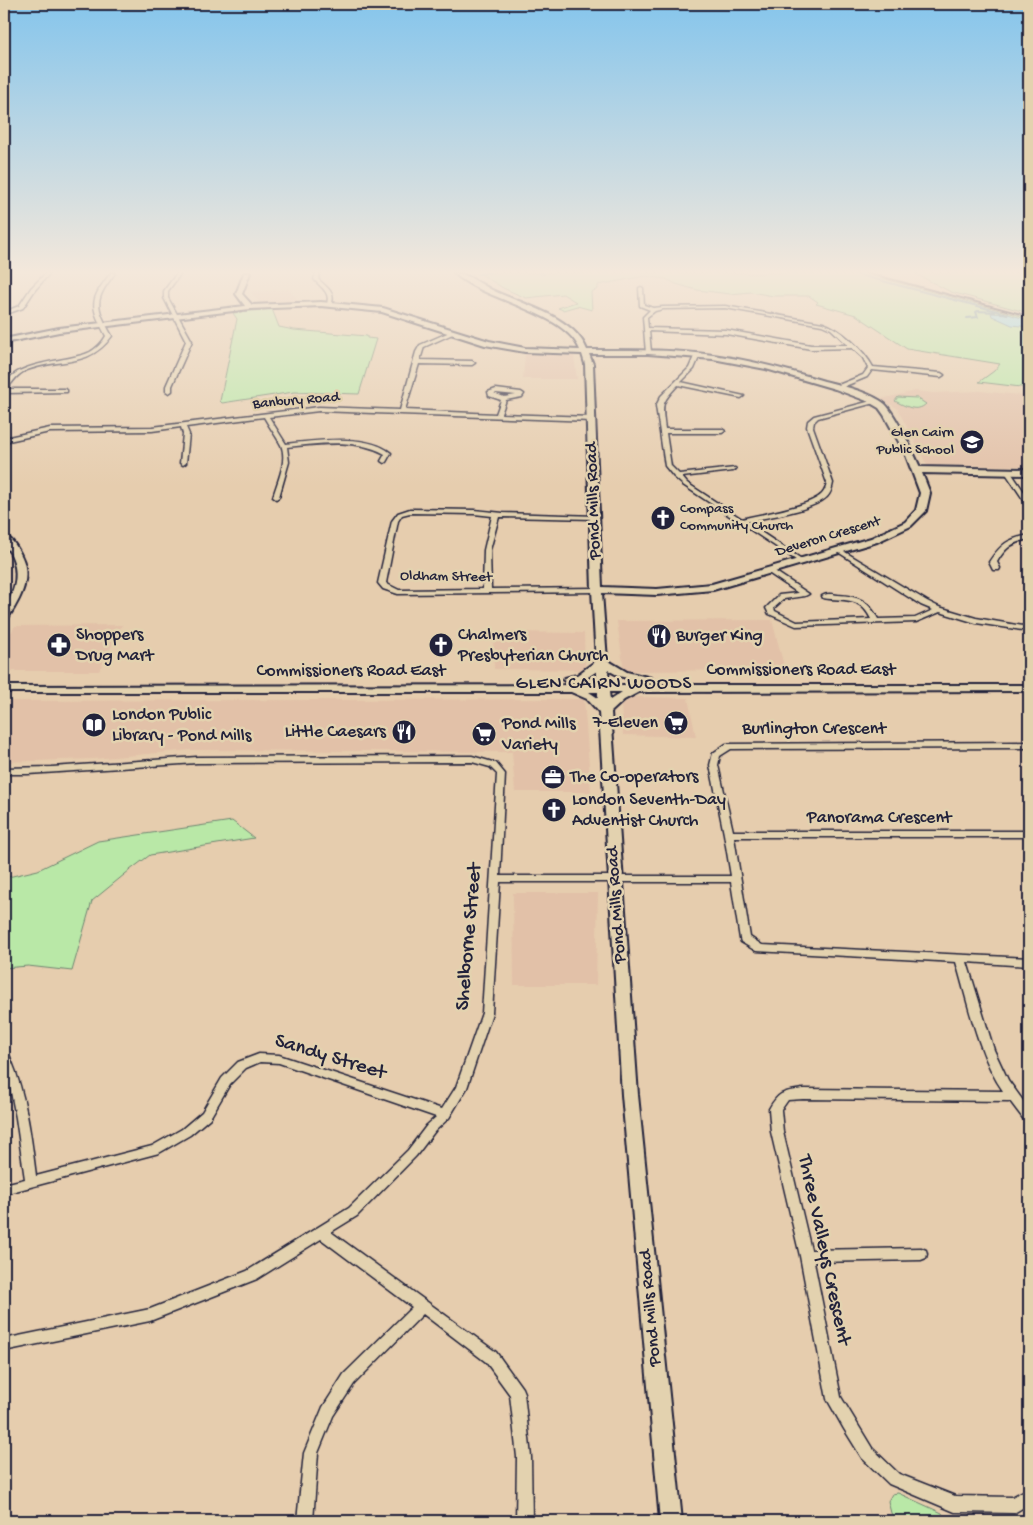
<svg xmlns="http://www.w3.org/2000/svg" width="1033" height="1525" viewBox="0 0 1033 1525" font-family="'Gochi Hand',sans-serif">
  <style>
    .built { fill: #e2c1a8 }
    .green { fill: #b9e8a7; stroke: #6e8571 }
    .water { fill: #92def2; stroke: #6593a9 }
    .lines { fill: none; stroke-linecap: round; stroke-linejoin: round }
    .stream { stroke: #6593a9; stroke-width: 2 }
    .street-casing { stroke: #22223b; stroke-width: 3 }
    .secondary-casing { stroke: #22223b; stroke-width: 4 }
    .street { fill: #e3d2af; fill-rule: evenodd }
    .secondary { fill: #e3d2af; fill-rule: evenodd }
    .rail { stroke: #22223b; stroke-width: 2 }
    .labels { text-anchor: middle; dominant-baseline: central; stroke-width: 5; stroke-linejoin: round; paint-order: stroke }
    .far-street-label { font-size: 15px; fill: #22223b; stroke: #e3d2af }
    .far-poi-label { font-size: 15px; fill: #22223b; stroke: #e3d2af; text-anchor: end }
    .street-label { font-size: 18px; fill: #22223b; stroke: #e3d2af }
    .poi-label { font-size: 18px; fill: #22223b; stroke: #e3d2af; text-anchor: start }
    .neighbourhood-label { font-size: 19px; letter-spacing: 1px; fill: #22223b; stroke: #e3d2af }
    .near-street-label { font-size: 21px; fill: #22223b; stroke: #e3d2af }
  </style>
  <rect width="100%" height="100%" fill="#e6cdae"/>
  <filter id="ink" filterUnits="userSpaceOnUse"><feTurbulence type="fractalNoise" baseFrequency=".02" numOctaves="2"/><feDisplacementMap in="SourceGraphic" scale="10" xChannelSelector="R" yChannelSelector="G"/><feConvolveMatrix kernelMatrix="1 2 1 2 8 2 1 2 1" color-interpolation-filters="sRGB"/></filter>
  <g filter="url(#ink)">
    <g class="built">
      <polygon points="289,289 298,301 260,304 251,292"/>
      <polygon points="525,354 574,356 577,379 523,379"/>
      <polygon points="915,391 933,393 980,391 1029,396 1029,466 927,465 897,408 881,399"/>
      <polygon points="772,620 785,670 624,671 617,621"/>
      <polygon points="122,625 99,671 4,671 4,644 15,626"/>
      <polygon points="493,632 584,633 585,670 494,669"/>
      <polygon points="633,697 688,698 696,737 623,735 621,705"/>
      <polygon points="584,699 591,792 515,792 512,752 191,750 93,759 4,762 4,701"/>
      <polygon points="513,893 598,893 596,985 514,985"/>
    </g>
    <g class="green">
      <polygon points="479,273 862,273 1029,318 1029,388 979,382 994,371 1000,364 907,349 856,315 816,304 818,302 809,296 773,296 751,292 730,294 697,290 676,284 666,279 645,276 598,285 598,289 591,292 592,310 577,306 563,310 558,308 576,302 563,294 526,298 503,288"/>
      <polygon points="914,273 1029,273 1029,313 951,292"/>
      <polygon points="272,309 279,327 294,330 367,336 367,338 376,339 359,394 294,392 222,403 220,401 237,319 233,313"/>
      <path d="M898 397 917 398 926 404C917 413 905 406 895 401Z"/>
      <polygon points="232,821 254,838 150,855 130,870 92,901 72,971 28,966 4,968 4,878 38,870 98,841"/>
      <polygon points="898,1493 942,1513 946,1521 896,1521 891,1513 888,1501 892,1494"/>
    </g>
    <polygon class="water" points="991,313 1008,314 1029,320 1029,327 1012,325 992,316"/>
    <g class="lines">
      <g class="stream">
        <polyline points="540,273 544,274"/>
        <polyline points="852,273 1008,314"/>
        <polyline points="478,274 489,273"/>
        <polyline points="967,318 978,317 976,312 978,311 995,312"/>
      </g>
      <defs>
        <g id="street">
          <polygon points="46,273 50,273 35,290 23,308 4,315 4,312 19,306 31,288"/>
          <path d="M111 273H115C94 301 95 305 112 336 87 371 56 356 23 372 16 376 12 383 7 389H65L67 390V392L4 393C4 360 68 363 90 352 97 348 102 343 106 336 90 305 89 301 111 273Z"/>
          <polygon points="177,273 181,273 168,291 168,298 192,341 172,386 172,391 169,393 166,391 166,386 186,341 164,298 164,291"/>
          <path d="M316 273H320L318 279C326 287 337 293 331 305L327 304C331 292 320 287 314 279Z"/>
          <path d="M641 287 643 288 644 305 653 308 663 307 725 306 823 323C841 329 864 350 873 367L941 373 944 375 941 377 872 370 867 377 838 389 835 387 836 386 863 375 868 368 863 358 852 348 811 349 726 334 649 331 651 352 646 353 643 317 650 310 640 306 639 288ZM725 308 822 325 831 329 848 345H811L726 330 648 328 647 317 655 311 663 309Z"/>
          <path d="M452 331 457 332 424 347 420 360 472 361 475 363 472 365 419 364 405 410 496 414 501 400 489 396 488 392 496 389 521 392 524 394 522 397 506 400 501 414 592 417 595 419 592 421 319 411 269 417 286 444C315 441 367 433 391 453L386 462 384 463 381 461 385 454C356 438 318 444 287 447L289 462 279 497 276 499 273 497C277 482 288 461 281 445 276 436 269 426 264 417L186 427 189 434 186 463 183 465 180 463 183 434 181 427 152 431 50 432 4 442V438L50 428 152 427 319 407 400 410 416 352 420 345ZM494 393H496L516 395 504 397Z"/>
          <path d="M695 354 700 355 694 369 681 382 744 396 741 398 678 385C660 404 662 404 665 429H722L725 431 722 433H666L671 466 679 474 735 468 736 469 733 471 682 477 687 483 742 519C761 514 809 507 822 494 825 491 826 487 827 483L807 427 808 421 814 416 875 400 878 402 818 418 814 422 813 427 833 483C832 488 831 493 827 497 812 511 766 517 746 522L803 560V562H799L683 485 674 477 665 466 656 406 661 396 689 368Z"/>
          <polygon points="1008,470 1010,471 1029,499 1029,506 1027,505 1005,472"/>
          <path d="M410 509 474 510 503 513 596 516 597 517 594 519 499 517 490 550 491 589 597 588 601 590 597 592 398 594 383 589 378 583 392 521 398 513ZM410 513 474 514 492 516 484 550 483 589 399 590 389 585 386 583 398 521 402 515Z"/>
          <path d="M1029 535V539C1013 542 1005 548 997 562L1000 568 999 570H993L989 562C1001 544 1008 539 1029 535Z"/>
          <path d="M840 549 927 601 939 607 976 618 1029 627V631L976 623 940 612 916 622 796 626 769 614 766 608 779 595 798 593 767 572V568H770L809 594 805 596 784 599 774 608 775 611 797 622 871 619C859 595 845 602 823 598L822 596C827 593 832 594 838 595 858 596 869 601 878 619L915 618 933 610 921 605 838 552V550Z"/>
          <path d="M1029 742V748L731 749 720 756 718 765 733 831H1029V837H734L750 937 762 945 1029 958V966L967 962 994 1050 1008 1080 1029 1109V1123L1025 1121 1010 1101 803 1099 788 1100 781 1110 783 1132 811 1250 921 1248 926 1250 927 1254 926 1258 921 1260 814 1262 841 1397 872 1448 899 1474 955 1496 1012 1497 1029 1488V1504L1014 1513 955 1512 889 1484 862 1458 844 1429 827 1399 800 1256 771 1132 769 1109C779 1091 784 1092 803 1089L1003 1091C979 1057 968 1003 956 962L756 951 741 942 740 939 731 882H500L492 1013 467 1088 449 1118 435 1131 416 1156 357 1216 331 1232 496 1352 522 1388 524 1393 531 1457 532 1521H516L517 1457 510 1395 486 1362 423 1314 354 1384 333 1416 318 1453 313 1521H297L304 1453 323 1407 344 1374 412 1307 321 1239 257 1279 150 1321 4 1351V1339L150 1309 247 1271 349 1208 408 1150 427 1125 436 1117 279 1063 260 1062 246 1068 230 1084 210 1118 190 1135 159 1153 4 1194V1184L25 1179 16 1118 10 1087 4 1070V1053L8 1054 10 1057C26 1095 31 1135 36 1176L152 1146 182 1129 202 1112 222 1078 238 1062 259 1054 279 1055 442 1109 456 1087 482 1013 497 774 490 767 472 762 197 763 28 774H4V768L52 767 197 757 472 756 496 763 505 774 500 876H731L724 834 710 765 713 753 726 744Z"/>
        </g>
        <g id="secondary">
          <path d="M244 273H250L242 294 252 305 321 302 383 308 489 341 525 348 580 350C565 311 484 301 454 273 467 273 480 284 492 290 521 304 574 316 587 350 629 350 671 349 713 355 751 360 788 370 824 381 841 385 872 393 885 404 896 415 913 452 920 467L1029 469V475L922 473 930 493 926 511 911 526 877 542 713 590 657 595 602 593 607 660 627 672 651 678 653 680 647 683 619 676 608 670 609 685H1029V691L639 692 624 700 611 712 638 1095 682 1521H660L622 1095 599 712 587 699 571 692H4V686L597 685V671L585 679 569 683 563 680 565 678 577 675 596 661 592 590 585 364 582 354 525 352 485 345 382 312 321 306 250 309 59 332 4 343V339L59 328 245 306 236 294ZM589 354H648L713 359 766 369 835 389 867 401 879 408 884 415 905 453 920 493 916 510 905 522 871 538 712 584 657 589 602 587 593 364ZM589 692H598V698ZM609 692H622L610 700Z"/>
          <path d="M4 536C12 538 16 546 20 553 33 577 21 598 8 618L4 619C3 606 8 605 12 593 19 577 16 557 4 544Z"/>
        </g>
      </defs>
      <use href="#street" class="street-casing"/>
      <use href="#secondary" class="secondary-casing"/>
      <use href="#street" class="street"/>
      <use href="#secondary" class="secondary"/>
      <polyline class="rail" points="868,273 1029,316"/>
    </g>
  </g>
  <linearGradient id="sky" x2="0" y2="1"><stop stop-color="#85c5ec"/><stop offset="0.56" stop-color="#f4e8db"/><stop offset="1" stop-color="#f4e8db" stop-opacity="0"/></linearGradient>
  <rect width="1033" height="486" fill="url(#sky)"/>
  <defs>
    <symbol id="school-disc" viewBox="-11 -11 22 22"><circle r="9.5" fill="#22223b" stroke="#e3d2af"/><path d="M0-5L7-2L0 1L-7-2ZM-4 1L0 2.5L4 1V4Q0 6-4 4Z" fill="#fff"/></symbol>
    <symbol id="church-disc" viewBox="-11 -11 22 22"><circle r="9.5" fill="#22223b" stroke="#e3d2af"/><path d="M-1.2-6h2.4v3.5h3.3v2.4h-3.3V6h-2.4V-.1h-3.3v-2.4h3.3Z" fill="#fff"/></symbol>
    <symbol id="restaurant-disc" viewBox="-11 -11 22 22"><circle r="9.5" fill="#22223b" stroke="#e3d2af"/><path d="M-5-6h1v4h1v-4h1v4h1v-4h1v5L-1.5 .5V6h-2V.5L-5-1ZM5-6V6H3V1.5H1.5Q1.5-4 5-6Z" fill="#fff"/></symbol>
    <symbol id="pharmacy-disc" viewBox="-11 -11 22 22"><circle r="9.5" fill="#22223b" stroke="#e3d2af"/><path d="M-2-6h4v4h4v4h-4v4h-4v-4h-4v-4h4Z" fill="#fff"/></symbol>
    <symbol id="supermarket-disc" viewBox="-11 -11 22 22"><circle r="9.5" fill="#22223b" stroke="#e3d2af"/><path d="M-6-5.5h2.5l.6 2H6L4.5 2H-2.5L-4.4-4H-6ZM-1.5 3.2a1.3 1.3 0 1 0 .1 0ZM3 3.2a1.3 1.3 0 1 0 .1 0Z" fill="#fff"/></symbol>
    <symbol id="library-disc" viewBox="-11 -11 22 22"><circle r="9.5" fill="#22223b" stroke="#e3d2af"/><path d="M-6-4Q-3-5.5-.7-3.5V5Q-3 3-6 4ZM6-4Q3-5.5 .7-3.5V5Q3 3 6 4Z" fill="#fff"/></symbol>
    <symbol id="office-disc" viewBox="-11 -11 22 22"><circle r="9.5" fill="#22223b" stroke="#e3d2af"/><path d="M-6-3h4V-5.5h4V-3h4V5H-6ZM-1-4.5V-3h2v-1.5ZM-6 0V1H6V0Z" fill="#fff"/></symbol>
  </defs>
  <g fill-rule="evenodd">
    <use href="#school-disc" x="958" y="428" width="28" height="28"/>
    <use href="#church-disc" x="649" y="504" width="28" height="28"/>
    <use href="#restaurant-disc" x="645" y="622" width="28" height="28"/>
    <use href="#pharmacy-disc" x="45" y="631" width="28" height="28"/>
    <use href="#church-disc" x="427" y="631" width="28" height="28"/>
    <use href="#supermarket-disc" x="662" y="709" width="28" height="28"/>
    <use href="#library-disc" x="80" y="711" width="28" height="28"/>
    <use href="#restaurant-disc" x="390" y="718" width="28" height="28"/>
    <use href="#supermarket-disc" x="470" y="720" width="28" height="28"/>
    <use href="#office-disc" x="539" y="763" width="28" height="28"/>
    <use href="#church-disc" x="540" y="796" width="28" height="28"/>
  </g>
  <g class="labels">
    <g class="far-street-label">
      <text transform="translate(296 401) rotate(-5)">Banbury Road</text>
      <text transform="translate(828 537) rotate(-17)">Deveron Crescent</text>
      <text transform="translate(446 577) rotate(1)">Oldham Street</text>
    </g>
    <g class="far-poi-label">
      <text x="954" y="433">Glen Cairn<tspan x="954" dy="17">Public School</tspan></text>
      <text x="680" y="509" text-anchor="start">Compass<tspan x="680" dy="17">Community Church</tspan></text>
    </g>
    <g class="street-label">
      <text transform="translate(594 501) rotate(-92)">Pond Mills Road</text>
      <text x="801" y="670">Commissioners Road East</text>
      <text x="351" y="671">Commissioners Road East</text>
      <text x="814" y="729">Burlington Crescent</text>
      <text x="879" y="818">Panorama Crescent</text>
      <text transform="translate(617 905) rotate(-94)">Pond Mills Road</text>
      <text transform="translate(651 1308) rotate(-95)">Pond Mills Road</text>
    </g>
    <g class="poi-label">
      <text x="76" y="635">Shoppers<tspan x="76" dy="21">Drug Mart</tspan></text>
      <text x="458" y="635">Chalmers<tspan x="458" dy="21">Presbyterian Church</tspan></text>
      <text x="676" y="636">Burger King</text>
      <text x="112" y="715">London Public<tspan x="112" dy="21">Library - Pond Mills</tspan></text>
      <text x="658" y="723" text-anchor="end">7-Eleven</text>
      <text x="502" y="724">Pond Mills<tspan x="502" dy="21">Variety</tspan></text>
      <text x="386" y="732" text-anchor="end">Little Caesars</text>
      <text x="570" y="777">The Co-operators</text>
      <text x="572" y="800">London Seventh-Day<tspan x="572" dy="21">Adventist Church</tspan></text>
    </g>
    <g class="neighbourhood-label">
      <text x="604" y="684">GLEN CAIRN WOODS</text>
    </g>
    <g class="near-street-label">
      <text transform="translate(470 937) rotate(-85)">Shelborne Street</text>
      <text transform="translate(330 1058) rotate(17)">Sandy Street</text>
      <text transform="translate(823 1250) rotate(78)">Three Valleys Crescent</text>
    </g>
  </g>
  <rect width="1033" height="1525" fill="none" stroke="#e3d2af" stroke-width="20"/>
  <rect x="10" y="10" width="1013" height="1505" fill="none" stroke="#22223b" stroke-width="2" filter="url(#ink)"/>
</svg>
